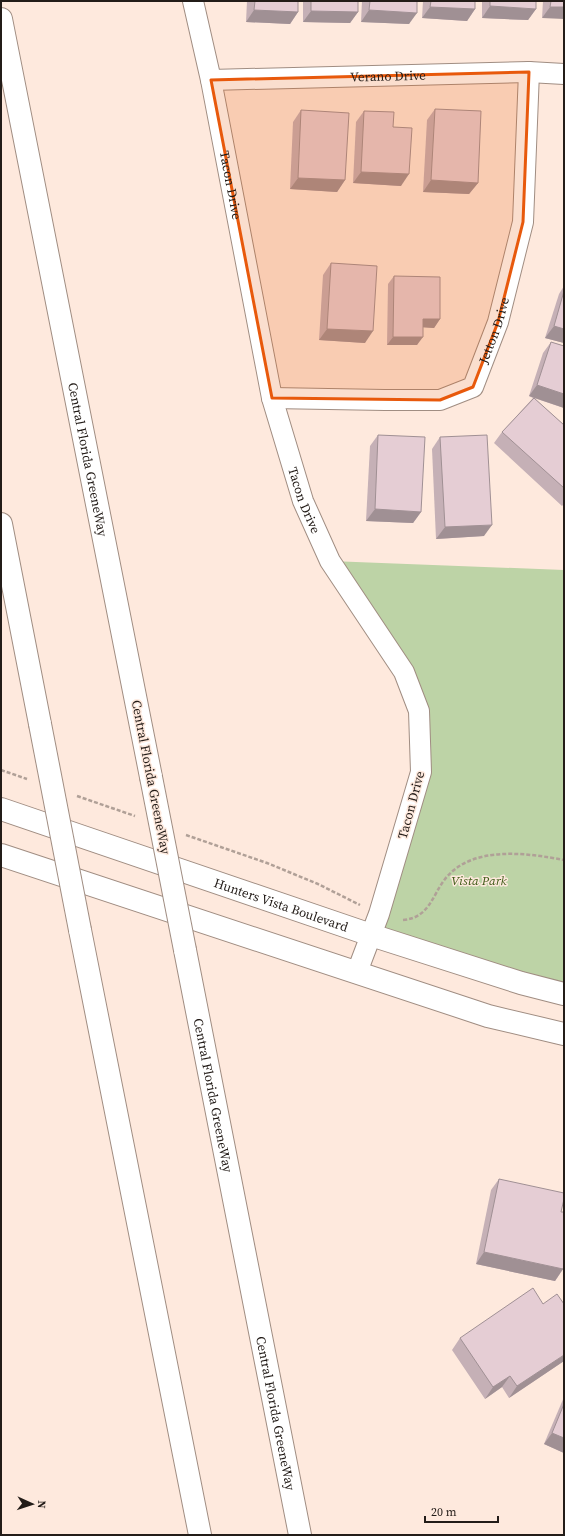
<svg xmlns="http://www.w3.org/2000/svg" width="565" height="1536" viewBox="0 0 565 1536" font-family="'Source Serif 4',serif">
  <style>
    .green { fill: #bdd3a6 }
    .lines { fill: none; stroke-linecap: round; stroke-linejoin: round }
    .minor-casing { stroke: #a08d82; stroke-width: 22 }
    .tertiary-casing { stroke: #a08d82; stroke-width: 24 }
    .motorway-casing { stroke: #a08d82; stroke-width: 24 }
    .path { stroke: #b0a097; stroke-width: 2.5; stroke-dasharray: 4 2; stroke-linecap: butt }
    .minor { stroke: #fff; stroke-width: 20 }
    .tertiary { stroke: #fff; stroke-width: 22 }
    .motorway { stroke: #fff; stroke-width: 22 }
    .motorway-bridge-casing { stroke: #a08d82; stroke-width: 24; stroke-linecap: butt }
    .motorway-bridge { stroke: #fff; stroke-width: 22 }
    .wall { fill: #c5b0b6 }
    .shaded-wall { fill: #a09094 }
    .building { fill: #e5cdd4; stroke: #a09094 }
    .marked { fill: #e8590c; fill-opacity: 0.2; stroke: #e8590c; stroke-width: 3; stroke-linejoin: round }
    .labels { text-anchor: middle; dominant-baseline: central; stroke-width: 3; stroke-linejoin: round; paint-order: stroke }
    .street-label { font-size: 13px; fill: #231c18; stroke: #fee9dd }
    .park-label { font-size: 13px; font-style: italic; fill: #415c19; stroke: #fee9dd }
  </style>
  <rect width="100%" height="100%" fill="#fee9dd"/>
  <polygon class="green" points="330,561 564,570 564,992 371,935 421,773 419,711"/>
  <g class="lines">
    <defs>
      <g id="minor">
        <path id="s1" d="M193 1 211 80 272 398 303 501 330 561 404 672 419 711 421 772 379 914 357 972"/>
        <path id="s2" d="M211 80 529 72 564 74"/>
        <path id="s3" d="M272 398 385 400H440L473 387 498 322 523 222 529 72"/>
      </g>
      <g id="tertiary">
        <path id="s4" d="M1 809 371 935 521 983 564 994"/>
        <polyline points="1,855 488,1016 564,1034"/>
      </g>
      <g id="motorway">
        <path id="s5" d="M1 19 151 777"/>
        <polyline points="1,524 40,724"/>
        <polyline points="80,930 200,1535"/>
        <path id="s6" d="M185 950 300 1535"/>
      </g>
    </defs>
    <use href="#minor" class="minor-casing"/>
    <use href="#tertiary" class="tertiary-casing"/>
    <use href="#motorway" class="motorway-casing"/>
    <g class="path">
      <polyline points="1,770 27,779"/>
      <polyline points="77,796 135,816"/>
      <polyline points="186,835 267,863 318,884 360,905"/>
      <path d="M403 920C429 918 432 896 445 879 472 845 527 853 564 860"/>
    </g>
    <use href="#minor" class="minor"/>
    <use href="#tertiary" class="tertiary"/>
    <use href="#motorway" class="motorway"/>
    <defs>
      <g id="motorway-bridge">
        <polyline points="40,724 80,930"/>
        <polyline points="151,777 185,950"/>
      </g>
    </defs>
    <use href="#motorway-bridge" class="motorway-bridge-casing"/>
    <use href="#motorway-bridge" class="motorway-bridge"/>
  </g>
  <g class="wall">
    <polygon points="247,1 298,1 298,12 290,24 246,22"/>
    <polygon points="303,1 358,1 358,12 350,23 303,22"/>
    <polygon points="362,1 417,1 409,24 361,22"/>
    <polygon points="423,1 475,1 475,9 467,21 422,18"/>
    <polygon points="482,1 536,1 536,9 528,20 482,18"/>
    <polygon points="543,1 564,1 542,18"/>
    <polygon points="435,109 478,183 469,194 423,192 427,120"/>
    <polygon points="301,110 345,180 337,192 290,189 293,122"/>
    <polygon points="364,111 393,127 401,186 353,183 356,122"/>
    <polygon points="331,263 365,343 319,340 323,275"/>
    <polygon points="394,276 440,319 434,328 423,327 417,345 387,345 388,284"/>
    <polygon points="564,286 564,343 545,338 559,294"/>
    <polygon points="551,342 564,346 564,408 534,398 564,425 564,504 562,506 494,443 502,432 533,398 529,396 543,353"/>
    <polygon points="378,435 421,512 413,523 366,521 370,446"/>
    <polygon points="440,437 484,536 436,539 432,449"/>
    <polygon points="499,1179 561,1212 563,1269 555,1281 476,1264 491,1190"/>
    <polygon points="460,1338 564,1361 509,1398 502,1387 485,1399 452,1350"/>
    <polygon points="564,1397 564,1453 544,1444"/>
  </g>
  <g class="shaded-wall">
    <polygon points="490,6 536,9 528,20 482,18"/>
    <polygon points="430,7 475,9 467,21 422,18"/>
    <polygon points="550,7 564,7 564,19 542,18"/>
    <polygon points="254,10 298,12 290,24 246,22"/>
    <polygon points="369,10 417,13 409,24 361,22"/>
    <polygon points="311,11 358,12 350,23 303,22"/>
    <polygon points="361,172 409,174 401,186 353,183"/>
    <polygon points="298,178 345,180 337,192 290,189"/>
    <polygon points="431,180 478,183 469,194 423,192"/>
    <polygon points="423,319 440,319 434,328 417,327"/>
    <polygon points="554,326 564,329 564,343 545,338"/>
    <polygon points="327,329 373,331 365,343 319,340"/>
    <polygon points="393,337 423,337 417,345 387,345"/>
    <polygon points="537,385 564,394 564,408 529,396"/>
    <polygon points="375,509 421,512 413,523 366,521"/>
    <polygon points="492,525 484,536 436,539 445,527"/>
    <polygon points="484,1252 563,1269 555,1281 476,1264"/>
    <polygon points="564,1355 564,1361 509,1398 517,1386"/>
    <polygon points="510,1376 502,1387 485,1399 493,1387"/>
    <polygon points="552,1433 564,1438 564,1453 544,1444"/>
  </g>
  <g class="building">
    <polygon points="255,1 298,1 298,12 254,10"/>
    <polygon points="311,1 358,1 358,12 311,11"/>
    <polygon points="370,1 417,1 417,13 369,10"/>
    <polygon points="431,1 475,1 475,9 430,7"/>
    <polygon points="490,1 536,1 536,9 490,6"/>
    <polygon points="551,1 564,1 564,7 550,7"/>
    <polygon points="435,109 481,111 478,183 431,180"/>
    <polygon points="301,110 349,113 345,180 298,178"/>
    <polygon points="364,111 394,112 393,127 412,128 409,174 361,172"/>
    <polygon points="331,263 377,266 373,331 327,329"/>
    <polygon points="394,276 440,277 440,319 423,319 423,337 393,337"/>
    <polygon points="564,291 564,329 554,326"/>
    <polygon points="551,342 564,346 564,394 537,385"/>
    <polygon points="534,398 564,425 564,488 502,432"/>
    <polygon points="378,435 425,437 421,512 375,509"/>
    <polygon points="487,435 492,525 445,527 440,437"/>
    <polygon points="499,1179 564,1193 564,1199 561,1212 564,1212 564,1266 563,1269 484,1252"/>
    <polygon points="533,1288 543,1304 557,1294 564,1304 564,1355 517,1386 510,1376 493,1387 460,1338"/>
    <polygon points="564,1404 564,1438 552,1433"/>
  </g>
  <path class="marked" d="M529 72 523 222 498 322 473 387 440 400 272 398 211 80Z"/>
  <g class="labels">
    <g class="street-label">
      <text stroke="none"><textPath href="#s2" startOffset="177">Verano Drive</textPath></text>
      <text stroke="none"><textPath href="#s1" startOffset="188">Tacon Drive</textPath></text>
      <text stroke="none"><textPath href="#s3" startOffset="264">Jetton Drive</textPath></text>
      <text stroke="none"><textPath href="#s5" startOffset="449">Central Florida GreeneWay</textPath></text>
      <text stroke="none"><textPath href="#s1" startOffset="512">Tacon Drive</textPath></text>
      <text transform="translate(151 777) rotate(79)">Central Florida GreeneWay</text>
      <text transform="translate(411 805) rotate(-75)">Tacon Drive</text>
      <text stroke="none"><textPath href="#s4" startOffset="296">Hunters Vista Boulevard</textPath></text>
      <text stroke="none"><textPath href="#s6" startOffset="148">Central Florida GreeneWay</textPath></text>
      <text stroke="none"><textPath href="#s6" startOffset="472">Central Florida GreeneWay</textPath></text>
    </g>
    <g class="park-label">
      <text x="479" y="880">Vista Park</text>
    </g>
  </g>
  <rect width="565" height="1536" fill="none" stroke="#231c18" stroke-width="4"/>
  <g transform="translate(32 1504) rotate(93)" stroke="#fee9dd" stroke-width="3" paint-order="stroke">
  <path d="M0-3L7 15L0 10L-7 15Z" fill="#231c18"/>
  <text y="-6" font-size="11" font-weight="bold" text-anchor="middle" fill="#231c18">N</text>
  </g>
  <path d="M425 1516v6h73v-6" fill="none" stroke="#231c18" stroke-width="2"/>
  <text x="431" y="1516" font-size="12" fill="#231c18" stroke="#fee9dd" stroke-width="3" paint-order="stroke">20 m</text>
</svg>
